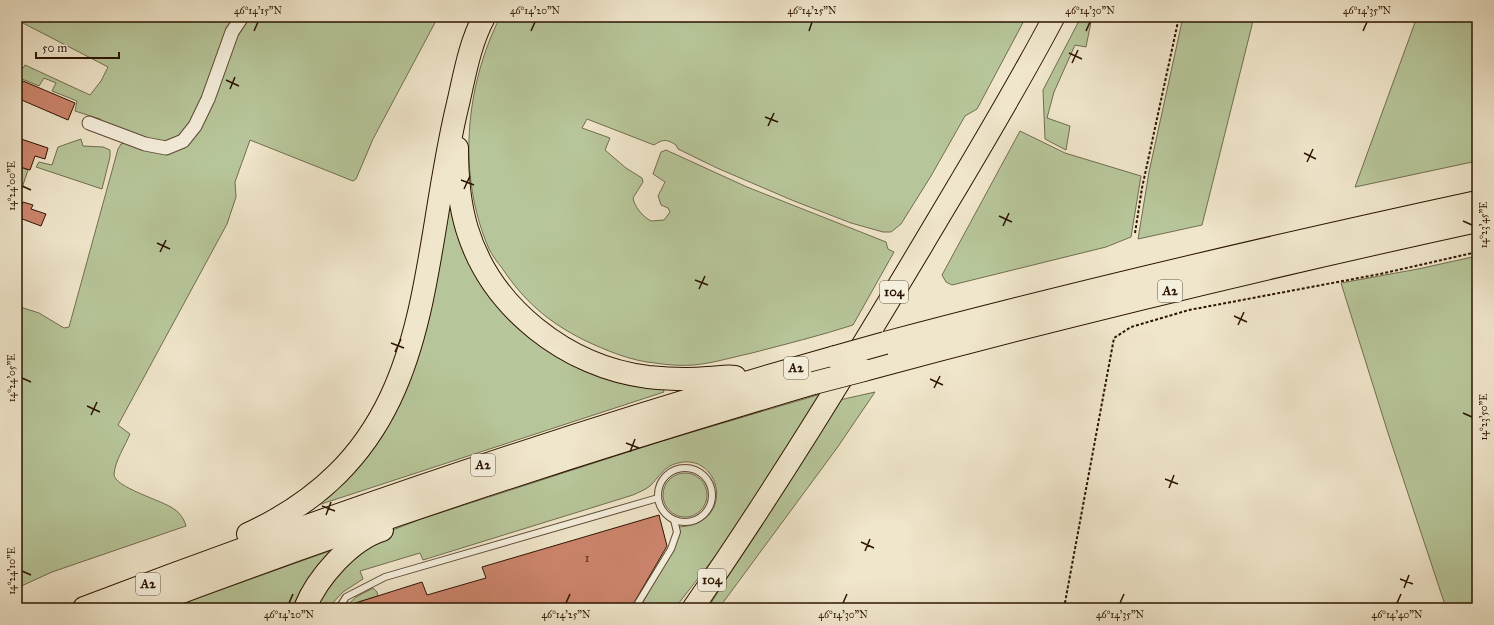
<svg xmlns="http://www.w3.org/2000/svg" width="1494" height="625" viewBox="0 0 1494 625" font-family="'IM FELL Great Primer',serif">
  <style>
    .green { fill: #b7c69a; stroke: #726d4e }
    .building { fill: #cd856d; stroke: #2c1401 }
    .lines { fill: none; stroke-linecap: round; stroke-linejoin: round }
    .lane-casing { stroke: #5d4834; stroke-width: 8 }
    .street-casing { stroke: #5d4834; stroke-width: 15 }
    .primary-casing { stroke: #2c1401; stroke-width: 23 }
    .highway-casing { stroke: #2c1401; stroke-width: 24 }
    .path { stroke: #2c1401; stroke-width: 2; stroke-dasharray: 3 2; stroke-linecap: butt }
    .lane { stroke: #f5efdd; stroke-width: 6 }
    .street { stroke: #f5efdd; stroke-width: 13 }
    .primary { stroke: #f0e6cb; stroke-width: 21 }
    .highway { stroke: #f0e6cb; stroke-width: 22 }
    .highway-bridge-casing { stroke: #2c1401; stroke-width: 24; stroke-linecap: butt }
    .highway-bridge { stroke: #f0e6cb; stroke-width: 22 }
    .ticks { fill: none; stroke: #2c1401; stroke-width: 1.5 }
    .labels { text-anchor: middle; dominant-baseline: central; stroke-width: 4; stroke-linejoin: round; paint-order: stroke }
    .number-label { font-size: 12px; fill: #54301c }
    .shield { fill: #f5efdd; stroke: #685643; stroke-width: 1 }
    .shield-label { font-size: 13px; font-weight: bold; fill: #2c1401 }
    .neatline { fill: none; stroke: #2c1401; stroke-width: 1.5 }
    .ticks-label { font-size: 10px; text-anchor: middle; fill: #2c1401 }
  </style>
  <rect width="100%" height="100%" fill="#f0e6cb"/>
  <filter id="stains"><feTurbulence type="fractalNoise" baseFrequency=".005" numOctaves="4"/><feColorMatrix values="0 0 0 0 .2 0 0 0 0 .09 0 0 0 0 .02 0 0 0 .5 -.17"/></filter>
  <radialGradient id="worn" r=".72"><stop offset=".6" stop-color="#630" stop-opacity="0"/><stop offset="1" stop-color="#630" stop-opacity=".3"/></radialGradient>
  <g class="green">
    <path d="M17 17H438L373 139 356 179 353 181 250 140 235 182 236 197 227 224 118 425 130 434C125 446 115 461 114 474 113 487 164 501 174 509 180 513 184 519 186 526L52 572 17 588V306L39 313 64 328 69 327 118 149 121 144 125 143 115 131 100 119 75 111 77 101 52 91 56 83 44 78 39 86 22 79 17 91V65L23 68 25 65 90 95 101 81 108 67 17 20Z"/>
    <path d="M500 17H1026L977 109 965 116 931 176 901 224 891 232H883L851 223 794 201 717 168 678 149 676 145C667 139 663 139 654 145L587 119 582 128 610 138 605 150 626 168 642 178 643 182 633 198C634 206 643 217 651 221L664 220 670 212 668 208 661 205 658 196 665 182 653 174 661 152 666 150 747 187 886 242 888 249 894 252 853 325C819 336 786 344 752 353 733 357 714 363 694 365 682 366 667 365 655 363 631 361 605 350 584 340 548 322 524 301 502 268 497 262 492 255 489 249 457 175 465 87 500 17Z"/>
    <polygon points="1081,17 1092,17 1086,47 1075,45 1054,92 1047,118 1070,126 1066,150 1045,139 1043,90"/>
    <polygon points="1183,17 1254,17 1202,225 1138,239 1149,172"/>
    <polygon points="1417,17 1477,17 1477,161 1355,187"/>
    <polygon points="1020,131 1065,153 1141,176 1131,237 1106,247 952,285 946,282 942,275"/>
    <polygon points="81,139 83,146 103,147 110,150 110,157 102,189 36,167 39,162 52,165 58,147"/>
    <polygon points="17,166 28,170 17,203"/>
    <polygon points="447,187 504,309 661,383 664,392 306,509 370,441"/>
    <polygon points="1477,256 1477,608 1446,608 1388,433 1341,283 1418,269"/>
    <polygon points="875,392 837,448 719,608 708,608 835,401"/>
    <path d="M821 394 724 545 675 608H652L643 602 674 548 679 527C737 524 721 452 678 463 664 466 659 477 650 486 645 490 639 492 633 495L423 560 420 553 360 571 363 579 343 592 328 608H308L372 538 421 519 662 441Z"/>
    <circle cx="685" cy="495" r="22"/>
    <polygon points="335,549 295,608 170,608"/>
    <polygon points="373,588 377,592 378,596 352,604 351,608 344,608 356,597"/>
  </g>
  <g class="building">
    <polygon points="23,81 75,103 68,120 17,98"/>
    <polygon points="21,139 48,148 45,159 35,156 30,170 17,166 17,145 19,145"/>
    <polygon points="23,202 33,205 31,209 46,214 41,226 17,217"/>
    <polygon points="659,515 667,546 631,608 346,608 346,606 422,582 427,595 486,578 482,567"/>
  </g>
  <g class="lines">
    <defs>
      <g id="lane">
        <circle cx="685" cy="495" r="27"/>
        <polyline points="339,608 346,597 385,577 658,498"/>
        <polyline points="635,608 671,549 677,532 674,520"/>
      </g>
      <polyline id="street" points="89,123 145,144 166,148 183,141 195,126 208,99 232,32 242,17"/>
      <path id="primary" d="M693 608C774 491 849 368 922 246 967 170 1013 95 1054 17"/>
      <g id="highway">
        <path d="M457 148C457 176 459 203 467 229 491 308 567 367 648 377 668 379 688 380 708 378 718 378 726 375 735 377"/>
        <path d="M885 343C1081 291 1278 245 1477 202"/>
        <path d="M864 370C1067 315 1271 266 1477 221"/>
        <path d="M248 534C435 448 417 282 456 112 464 80 468 47 484 17"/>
        <path d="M84 608C331 514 581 429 835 357"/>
        <path d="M139 608C361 523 587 450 814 383"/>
        <path d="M305 608C317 578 350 540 382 530"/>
      </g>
    </defs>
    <use href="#lane" class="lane-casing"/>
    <use href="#street" class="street-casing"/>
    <use href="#primary" class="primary-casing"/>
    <use href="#highway" class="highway-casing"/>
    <g class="path">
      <polyline points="1135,233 1142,188 1179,17"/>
      <polyline points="1064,608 1114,338 1131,327 1189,310 1380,274 1477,252"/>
    </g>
    <use href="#lane" class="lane"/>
    <use href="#street" class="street"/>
    <use href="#primary" class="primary"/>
    <use href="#highway" class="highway"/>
    <defs>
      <g id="highway-bridge">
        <polyline points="835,357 885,343"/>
        <polyline points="814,383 864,370"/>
      </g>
    </defs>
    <use href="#highway-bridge" class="highway-bridge-casing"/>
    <use href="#highway-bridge" class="highway-bridge"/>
  </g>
  <path class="ticks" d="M254 31 258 22M531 31 535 22M809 31 812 22M1086 31 1090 22M1363 31 1367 22M1069 53 1082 59M1072 63 1078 50M226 80 239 86M230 89 235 77M765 117 778 122M768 126 774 113M1304 153 1316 159M1307 162 1313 149M461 180 474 185M22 186 31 190M464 189 470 176M999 216 1012 222M1463 221 1472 225M1003 226 1009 213M157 243 170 249M160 252 166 240M695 280 708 285M699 289 705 276M1234 316 1247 322M1238 325 1244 312M391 343 404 348M395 352 401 339M22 378 31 382M930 379 943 385M934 388 940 376M87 406 100 412M1463 413 1472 417M91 415 97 402M626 443 639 448M630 452 635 439M1165 479 1178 484M1169 488 1174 475M322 506 335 511M326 515 331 502M861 542 874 548M865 551 870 539M22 571 31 575M1400 579 1413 584M1404 588 1409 575M289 603 293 594M566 603 570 594M843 603 847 594M1120 603 1124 594M1397 603 1401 594"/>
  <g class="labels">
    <g class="number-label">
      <text x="587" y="558">1</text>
    </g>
    <g class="shield">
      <rect x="1158" y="280" width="24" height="22" rx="3"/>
      <rect x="880" y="281" width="28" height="22" rx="3"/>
      <rect x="784" y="357" width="24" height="22" rx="3"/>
      <rect x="471" y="454" width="24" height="22" rx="3"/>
      <rect x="698" y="569" width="28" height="22" rx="3"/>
      <rect x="136" y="573" width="24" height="22" rx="3"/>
    </g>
    <g class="shield-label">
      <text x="1170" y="291">A2</text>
      <text x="894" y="292">104</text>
      <text x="796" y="368">A2</text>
      <text x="483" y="465">A2</text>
      <text x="712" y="580">104</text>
      <text x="148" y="584">A2</text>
    </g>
  </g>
  <rect width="1494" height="625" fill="none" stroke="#f0e6cb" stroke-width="44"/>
  <path d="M36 52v6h83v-6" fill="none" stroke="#2c1401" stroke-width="2"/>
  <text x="42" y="52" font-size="12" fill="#2c1401" stroke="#f5efdd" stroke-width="3" paint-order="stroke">50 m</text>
  <rect x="22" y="22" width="1450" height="581" class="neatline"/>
  <g class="ticks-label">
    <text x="258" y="14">46°14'15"N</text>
    <text x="535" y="14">46°14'20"N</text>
    <text x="812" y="14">46°14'25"N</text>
    <text x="1090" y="14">46°14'30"N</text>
    <text x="1367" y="14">46°14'35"N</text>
    <text transform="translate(11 186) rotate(-90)" y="4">14°24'00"E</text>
    <text transform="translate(1483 225) rotate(-90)" y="4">14°23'45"E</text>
    <text transform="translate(11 378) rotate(-90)" y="4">14°24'05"E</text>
    <text transform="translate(1483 417) rotate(-90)" y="4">14°23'50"E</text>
    <text transform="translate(11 571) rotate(-90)" y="4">14°24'10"E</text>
    <text x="289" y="618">46°14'20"N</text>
    <text x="566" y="618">46°14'25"N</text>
    <text x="843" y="618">46°14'30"N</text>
    <text x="1120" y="618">46°14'35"N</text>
    <text x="1397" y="618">46°14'40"N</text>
  </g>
  <rect width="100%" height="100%" filter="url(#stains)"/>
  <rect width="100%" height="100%" fill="url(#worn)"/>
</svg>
